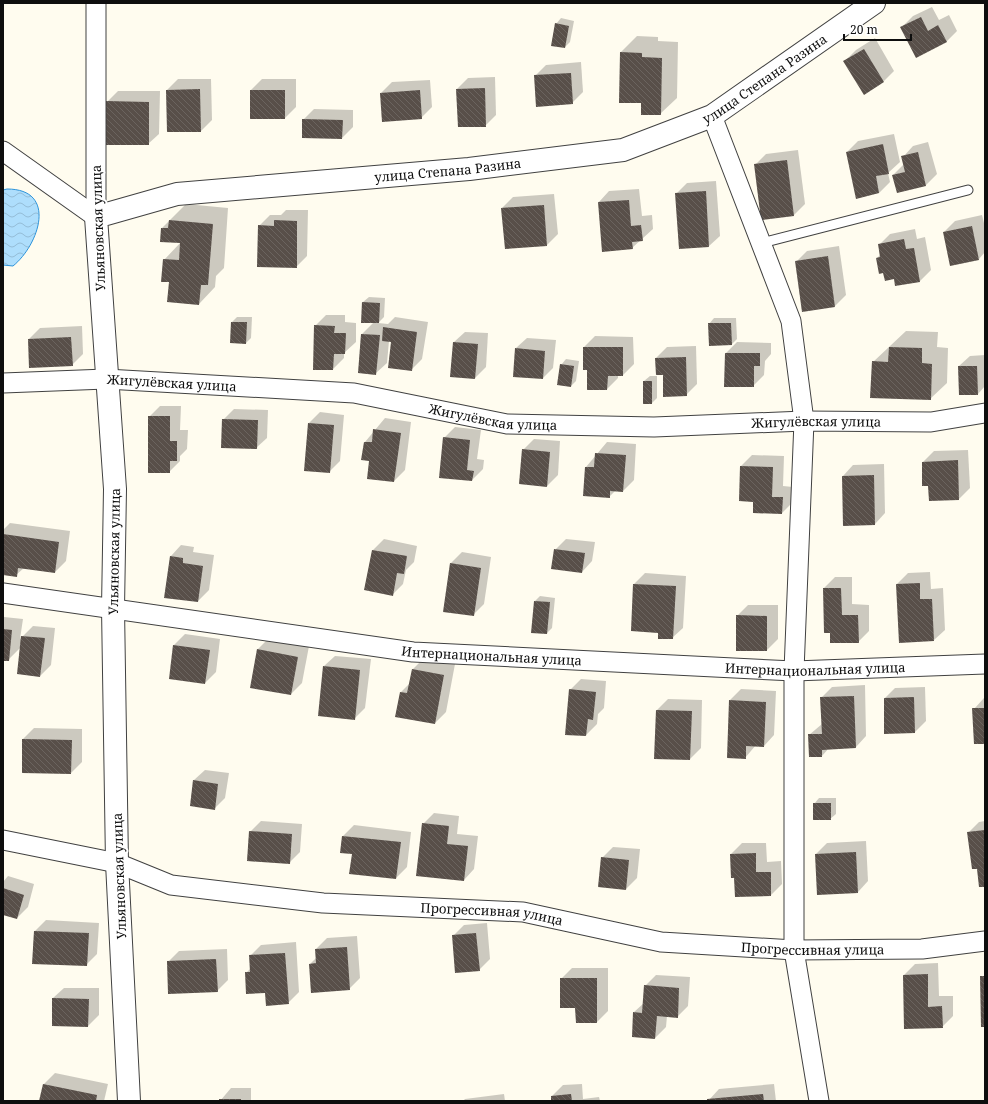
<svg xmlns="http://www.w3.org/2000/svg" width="988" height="1104" viewBox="0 0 988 1104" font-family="'Noto Serif',serif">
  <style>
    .water { fill: url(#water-waves); stroke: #2e94da }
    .shadow { fill: #0003 }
    .building { fill: url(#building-back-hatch) }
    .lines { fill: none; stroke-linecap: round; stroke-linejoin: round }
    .service-casing { stroke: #414141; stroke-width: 11 }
    .minor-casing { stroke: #414141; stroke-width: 21 }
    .tertiary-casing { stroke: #414141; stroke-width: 24 }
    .service { stroke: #fff; stroke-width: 9 }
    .minor { stroke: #fff; stroke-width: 19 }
    .tertiary { stroke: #fff; stroke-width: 22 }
    .labels { text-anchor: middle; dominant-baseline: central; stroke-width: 4; stroke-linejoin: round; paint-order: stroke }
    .street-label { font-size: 13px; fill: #0e0e0e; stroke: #fff }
  </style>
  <defs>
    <pattern id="water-waves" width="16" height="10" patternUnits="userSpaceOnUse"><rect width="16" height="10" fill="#aedefc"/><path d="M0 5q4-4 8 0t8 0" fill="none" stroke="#94bdd7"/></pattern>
    <pattern id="building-back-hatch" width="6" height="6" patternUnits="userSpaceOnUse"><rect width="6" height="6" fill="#584f49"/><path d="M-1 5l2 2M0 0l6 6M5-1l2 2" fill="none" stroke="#6b645f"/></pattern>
  </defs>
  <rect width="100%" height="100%" fill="#fffcef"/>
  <path class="water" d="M7 189C58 189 39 245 13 266L3 265V190Z"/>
  <g class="shadow">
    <polygon points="932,7 939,20 949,15 957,31 946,42 902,27 913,16"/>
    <polygon points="561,18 574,21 570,42 565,47 556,24"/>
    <polygon points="637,36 658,37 658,41 678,42 677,98 660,114 642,102 621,52"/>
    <polygon points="875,38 894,71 884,81 845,61 856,50"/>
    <polygon points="581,62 583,92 572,103 535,76 546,65"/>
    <polygon points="495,77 496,115 485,126 457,89 468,78"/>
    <polygon points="178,79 211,79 212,120 201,131 167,90"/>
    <polygon points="262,79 296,79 296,107 285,118 251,90"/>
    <polygon points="430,80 432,107 421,118 381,93 392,82"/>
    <polygon points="118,91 160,91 159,134 148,144 107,102"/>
    <polygon points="314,109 353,110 353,127 342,138 303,120"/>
    <polygon points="894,134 900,162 888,173 890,182 879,193 857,198 847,152 858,141"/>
    <polygon points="928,142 937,174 926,185 893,175 904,164 903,157 913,146"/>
    <polygon points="798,150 805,204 794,215 762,219 755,165 766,154"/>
    <polygon points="716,181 720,236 709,246 677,193 687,183"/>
    <polygon points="639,189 642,216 652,215 653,229 632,248 599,202 609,191"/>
    <polygon points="554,194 558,234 547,245 502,208 513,197"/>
    <polygon points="186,204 228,208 224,268 216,276 215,287 199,304 170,281 164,260 181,242 162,228"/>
    <polygon points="286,210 308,210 307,256 296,267 259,226 270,215 281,215"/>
    <polygon points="982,215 985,227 985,252 979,259 944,232 955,221"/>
    <polygon points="915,229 917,239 925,237 931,270 920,281 896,285 895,278 877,258 880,255 879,245 890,234"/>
    <polygon points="839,246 846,295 835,306 796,262 807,251"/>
    <polygon points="369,297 385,298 384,317 378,323 388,324 395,317 428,322 422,359 411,370 393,342 389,341 387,363 376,373 362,334 374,322 363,302"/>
    <polygon points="326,315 345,315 345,322 356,323 356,342 344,353 344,358 333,369 315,326"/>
    <polygon points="237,317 252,317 251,338 246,343 232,322"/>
    <polygon points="714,318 736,318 737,339 732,344 709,324"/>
    <polygon points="82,326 83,354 72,365 29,339 40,328"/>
    <polygon points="906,331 938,332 937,347 948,348 947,383 930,399 873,362"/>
    <polygon points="465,332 488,333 486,367 475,378 454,342"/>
    <polygon points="595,336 633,337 634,364 623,375 618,375 618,378 607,389 588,369 584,347"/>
    <polygon points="527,338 556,340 553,368 543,378 516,348"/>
    <polygon points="737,342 771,343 771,354 765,361 764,375 753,386 726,353"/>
    <polygon points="696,346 697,384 686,395 664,374 656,358 667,347"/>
    <polygon points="985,355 985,386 978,394 959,366 970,356"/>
    <polygon points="566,359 579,361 576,381 571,386 561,365"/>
    <polygon points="650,376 657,376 657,398 652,403 644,381"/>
    <polygon points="160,406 181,406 180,430 188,430 187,449 180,456 180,461 169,472 149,417"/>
    <polygon points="234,409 268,410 267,438 256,448 223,420"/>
    <polygon points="320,412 344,415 340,461 329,472 309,423"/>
    <polygon points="385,418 411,422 405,470 394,481 370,460 363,459 365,442"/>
    <polygon points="455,427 481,430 477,459 484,460 483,469 472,480 444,438"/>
    <polygon points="534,439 560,441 558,475 547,486 523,450"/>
    <polygon points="607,442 636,444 634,480 623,491 615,491 609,497 586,467"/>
    <polygon points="968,450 970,488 959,499 929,485 923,462 934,451"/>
    <polygon points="752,455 784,456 783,486 793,487 793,502 782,513 754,512 754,501 741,466"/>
    <polygon points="884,464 885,513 875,524 843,476 853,465"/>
    <polygon points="10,523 70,531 66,561 55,572 24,568 16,575 3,574 3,530"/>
    <polygon points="384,539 417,546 414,562 406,570 403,584 392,595 373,550"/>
    <polygon points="566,539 595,542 592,561 582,572 555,550"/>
    <polygon points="181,545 194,547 193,552 214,555 209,590 198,601 171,556"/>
    <polygon points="462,552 491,557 484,604 473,615 451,563"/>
    <polygon points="930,572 931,589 943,588 945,630 934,640 897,584 908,573"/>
    <polygon points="645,573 686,576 683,628 672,638 660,632 632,630 634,584"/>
    <polygon points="835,577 852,577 852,604 869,605 869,631 858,642 831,632 824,588"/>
    <polygon points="540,596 555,598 552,628 547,633 532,632 535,601"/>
    <polygon points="748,605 778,605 778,639 767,650 737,616"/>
    <polygon points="4,617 23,619 20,639 33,626 55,628 51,665 40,676 21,647 8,660 3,660"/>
    <polygon points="185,634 220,639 216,672 205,683 174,645"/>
    <polygon points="269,638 309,646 302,683 291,694 258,649"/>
    <polygon points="335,656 371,659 365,708 354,719 324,666"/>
    <polygon points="424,658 455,664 446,712 435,723 401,692 410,683 413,669"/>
    <polygon points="581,679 606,681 604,708 598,714 597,724 586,735 570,690"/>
    <polygon points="865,685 866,736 856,747 829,748 822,756 809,735 822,724 821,698 832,687"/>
    <polygon points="925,687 926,721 915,732 885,698 895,688"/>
    <polygon points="741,689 776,691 774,735 764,746 756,745 745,758 730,700"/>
    <polygon points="984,698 985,698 985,743 974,709"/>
    <polygon points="668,699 702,700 701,748 690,759 657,710"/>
    <polygon points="34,728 82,729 82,762 71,773 23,739"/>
    <polygon points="205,770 229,773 225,798 214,809 194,780"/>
    <polygon points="819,798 836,798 836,814 830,819 814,804"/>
    <polygon points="434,813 459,816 457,834 478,836 474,869 464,880 423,824"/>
    <polygon points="261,821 302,824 300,852 289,863 250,832"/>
    <polygon points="985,821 985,886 968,833 979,822"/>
    <polygon points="354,825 411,832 407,867 396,878 353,853 341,852 343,836"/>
    <polygon points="866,841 868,881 858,892 816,854 827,843"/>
    <polygon points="742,843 766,843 767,862 781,861 782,884 771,895 731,854"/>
    <polygon points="613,847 640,849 637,878 626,889 602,858"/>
    <polygon points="8,876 34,884 28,907 17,918 3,914 3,882"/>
    <polygon points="46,920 99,923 97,954 86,965 35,931"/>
    <polygon points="487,923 490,959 479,970 453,936 464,925"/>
    <polygon points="357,936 360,978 349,989 310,964 317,957 316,949 327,938"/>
    <polygon points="296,942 299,992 288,1003 266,992 246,973 250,969 250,956 261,945"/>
    <polygon points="227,949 228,980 217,991 168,962 179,951"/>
    <polygon points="938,963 939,996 953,996 953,1016 942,1027 905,1028 904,975 915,964"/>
    <polygon points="572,968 608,968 608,1011 597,1022 576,1007 561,979"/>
    <polygon points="656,975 690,977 688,1006 677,1017 667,1016 666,1027 655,1038 634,1012 644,1003 645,986"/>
    <polygon points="64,988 99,988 99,1015 88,1026 53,998"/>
    <polygon points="55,1073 108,1084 104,1101 40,1101 44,1084"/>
    <polygon points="582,1084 583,1099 599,1097 600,1101 552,1101 552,1096 563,1085"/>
    <polygon points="774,1084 776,1101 708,1101 719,1089"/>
    <polygon points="231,1088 251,1088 251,1101 220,1101"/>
    <polygon points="504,1094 505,1101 463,1101 465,1099"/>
  </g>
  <g class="building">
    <polygon points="921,17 928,31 938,25 947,42 916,58 900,27"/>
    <polygon points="555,23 569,26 565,48 551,46"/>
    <polygon points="864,49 884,82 864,95 843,61"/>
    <polygon points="620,52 642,53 642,57 662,58 661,115 641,115 641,103 619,103"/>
    <polygon points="571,73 573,104 536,107 534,75"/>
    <polygon points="485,88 486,127 458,127 456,89"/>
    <polygon points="200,89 201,132 167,132 166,90"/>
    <rect x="250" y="90" width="35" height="29"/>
    <polygon points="420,90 422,119 382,122 380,93"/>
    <polygon points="106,101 149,102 149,145 106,145"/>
    <polygon points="302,119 343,120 342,139 302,138"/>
    <polygon points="883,144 889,174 876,176 879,193 856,199 846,152"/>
    <polygon points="918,152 926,186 897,193 892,175 905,172 901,156"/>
    <polygon points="787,160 794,216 761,220 754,164"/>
    <polygon points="706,191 709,247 679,249 675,193"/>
    <polygon points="629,200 631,226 641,225 643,241 632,242 633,249 602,252 598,202"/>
    <polygon points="544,205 547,246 505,249 501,208"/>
    <polygon points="169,220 213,224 208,285 201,285 199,305 167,302 169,282 161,282 163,259 179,260 180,243 160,242 161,228 168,228"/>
    <polygon points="274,220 297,221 297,268 257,267 258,225 274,226"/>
    <polygon points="972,226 979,260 950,266 943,232"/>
    <polygon points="904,239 906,249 914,248 920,282 895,286 894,279 885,281 883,273 879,274 876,258 880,257 878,244"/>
    <polygon points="828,256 835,307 802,312 795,261"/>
    <polygon points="362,302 380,303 379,323 361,323"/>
    <polygon points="231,322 247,322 246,344 230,343"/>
    <polygon points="708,323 731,323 732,345 709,346"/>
    <polygon points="314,325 335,326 334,333 346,333 345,354 334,354 333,370 313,370"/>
    <polygon points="383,327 417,332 412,371 388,368 391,342 382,341"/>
    <polygon points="361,334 380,335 376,375 358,373"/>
    <polygon points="71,337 73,366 29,368 28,339"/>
    <polygon points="453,342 478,344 475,379 450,377"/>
    <polygon points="583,347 623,347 623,376 608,376 607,390 587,390 587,370 583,370"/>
    <polygon points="889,347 922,348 922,363 932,364 931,400 870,398 872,361 888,362"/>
    <polygon points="515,348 545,351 543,379 513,377"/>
    <polygon points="725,353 760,353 760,366 754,366 754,387 724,387"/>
    <polygon points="686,357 687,396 663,397 663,375 656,375 655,358"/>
    <polygon points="560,364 574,366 571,387 557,385"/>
    <polygon points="958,366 977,366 978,395 959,395"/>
    <rect x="643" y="381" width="9" height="23"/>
    <polygon points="148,416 170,416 170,441 177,441 177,461 170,461 170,473 148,473"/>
    <polygon points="222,419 258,420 257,449 221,448"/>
    <polygon points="308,423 334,425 330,473 304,471"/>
    <polygon points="373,429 401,433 394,482 367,479 369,461 361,460 364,442 372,442"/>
    <polygon points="443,437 470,440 467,470 474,471 472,481 439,478"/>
    <polygon points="522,449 550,452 547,487 519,484"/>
    <polygon points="595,453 626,455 623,492 610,491 610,498 583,496 585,467 594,467"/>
    <polygon points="958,460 959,500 929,501 928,486 922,486 922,462"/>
    <polygon points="740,466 773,467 772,497 783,497 782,514 753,513 753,502 739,501"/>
    <polygon points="874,475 875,525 843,526 842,476"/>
    <polygon points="3,534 59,542 55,573 18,568 17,577 3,575"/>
    <polygon points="554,549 585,553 582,573 551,569"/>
    <polygon points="372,550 407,556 404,574 397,573 393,596 364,590"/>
    <polygon points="170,556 183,558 183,563 203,566 198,602 164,598"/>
    <polygon points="450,563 481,568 474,616 443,612"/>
    <polygon points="920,583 920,599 932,599 934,641 899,643 896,584"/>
    <polygon points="633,584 676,586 673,639 658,639 658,633 631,631"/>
    <polygon points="823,588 841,588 842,615 858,615 859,643 830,643 830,633 824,633"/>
    <polygon points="534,601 550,602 547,634 531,633"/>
    <polygon points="736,615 767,616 767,651 736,651"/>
    <polygon points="3,629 12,630 9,661 3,661"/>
    <polygon points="21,636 45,638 40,677 17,674"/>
    <polygon points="173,645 210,650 205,684 169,679"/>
    <polygon points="257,649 298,657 291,695 250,688"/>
    <polygon points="323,666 360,670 355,720 318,716"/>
    <polygon points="412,669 444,675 435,724 395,717 400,692 407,693"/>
    <polygon points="569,689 596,692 593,720 588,719 586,736 565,735"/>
    <polygon points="854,696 856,748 822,750 822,757 809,757 808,734 822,734 820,697"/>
    <polygon points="914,697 915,733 884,734 884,698"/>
    <polygon points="729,700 766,702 764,747 746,746 746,759 727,758"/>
    <polygon points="972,708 985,708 985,744 974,744"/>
    <polygon points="656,710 692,711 690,760 654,759"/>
    <polygon points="22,739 72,740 71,774 22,773"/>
    <polygon points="193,780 218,784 215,810 190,806"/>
    <rect x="813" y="803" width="18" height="17"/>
    <polygon points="422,823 449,826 447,844 468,846 464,881 416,876"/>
    <polygon points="985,830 985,887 979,887 977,869 972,869 967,832"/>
    <polygon points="249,831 292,834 290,864 247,861"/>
    <polygon points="342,836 401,842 396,879 349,874 352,854 340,853"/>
    <polygon points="856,852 858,893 817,895 815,854"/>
    <polygon points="756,853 756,872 771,872 771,896 735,897 734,878 731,878 730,854"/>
    <polygon points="601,857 629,860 626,890 598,887"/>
    <polygon points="3,888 24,895 17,919 3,915"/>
    <polygon points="34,931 89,933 87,966 32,964"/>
    <polygon points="476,933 480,971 455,973 452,935"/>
    <polygon points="347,947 350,990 311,993 309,964 316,963 315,949"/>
    <polygon points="285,953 289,1004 266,1006 265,993 246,994 245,972 250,972 249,955"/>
    <polygon points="216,959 218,992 168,994 167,961"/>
    <polygon points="928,974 928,1007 942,1006 943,1028 904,1029 903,975"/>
    <polygon points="980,976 985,976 985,1027 981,1027"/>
    <polygon points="560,978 597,978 597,1023 576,1023 575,1008 560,1008"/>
    <polygon points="644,985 679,988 678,1018 657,1016 655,1039 632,1037 633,1012 642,1013"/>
    <polygon points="52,998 89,999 88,1027 52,1026"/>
    <polygon points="43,1084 97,1095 96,1101 39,1101"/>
    <polygon points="571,1094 572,1101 551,1101 551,1096"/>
    <polygon points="763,1094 764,1101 707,1101 707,1099"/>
    <rect x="219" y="1099" width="22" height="2"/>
  </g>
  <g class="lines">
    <defs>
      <polyline id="service" points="762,243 968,190"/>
      <g id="minor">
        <polyline points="712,116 791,321 804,421 794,671 794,950 819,1101"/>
        <polyline points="3,151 96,217"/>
        <polyline points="96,217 96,3"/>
        <path id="s1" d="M3 383 106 379 354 393 507 424 654 427 804 421 931 422 985 413"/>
        <path id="s2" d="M3 593 413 652 794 671 985 664"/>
        <path id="s3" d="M3 840 117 863 171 885 323 903 523 912 661 942 794 950 922 949 985 941"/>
      </g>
      <g id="tertiary">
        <path id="s4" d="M129 1101 117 863 113 608 115 489 96 217 177 194 469 169 623 150 712 116 874 3"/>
      </g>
    </defs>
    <use href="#service" class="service-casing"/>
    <use href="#minor" class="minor-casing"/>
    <use href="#tertiary" class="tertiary-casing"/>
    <use href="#service" class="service"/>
    <use href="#minor" class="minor"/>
    <use href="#tertiary" class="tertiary"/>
  </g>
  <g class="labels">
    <g class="street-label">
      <text stroke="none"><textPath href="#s4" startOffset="1577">улица Степана Разина</textPath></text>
      <text stroke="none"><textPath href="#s4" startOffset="1241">улица Степана Разина</textPath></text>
      <text transform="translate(98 228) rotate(-92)">Ульяновская улица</text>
      <text stroke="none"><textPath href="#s1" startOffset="169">Жигулёвская улица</textPath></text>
      <text stroke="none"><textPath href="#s1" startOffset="493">Жигулёвская улица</textPath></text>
      <text stroke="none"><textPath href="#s1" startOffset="817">Жигулёвская улица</textPath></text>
      <text stroke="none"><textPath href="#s4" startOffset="550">Ульяновская улица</textPath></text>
      <text stroke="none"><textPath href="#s2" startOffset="493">Интернациональная улица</textPath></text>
      <text stroke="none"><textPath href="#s2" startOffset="817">Интернациональная улица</textPath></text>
      <text transform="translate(119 876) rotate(-92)">Ульяновская улица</text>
      <text stroke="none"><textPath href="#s3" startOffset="497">Прогрессивная улица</textPath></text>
      <text stroke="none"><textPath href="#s3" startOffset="821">Прогрессивная улица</textPath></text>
    </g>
  </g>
  <rect width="988" height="1104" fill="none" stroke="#0e0e0e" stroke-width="8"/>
  <path d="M844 34v6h67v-6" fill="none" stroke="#0e0e0e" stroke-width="2"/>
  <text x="850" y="34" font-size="12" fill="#0e0e0e" stroke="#ffffff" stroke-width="3" paint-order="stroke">20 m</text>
</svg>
